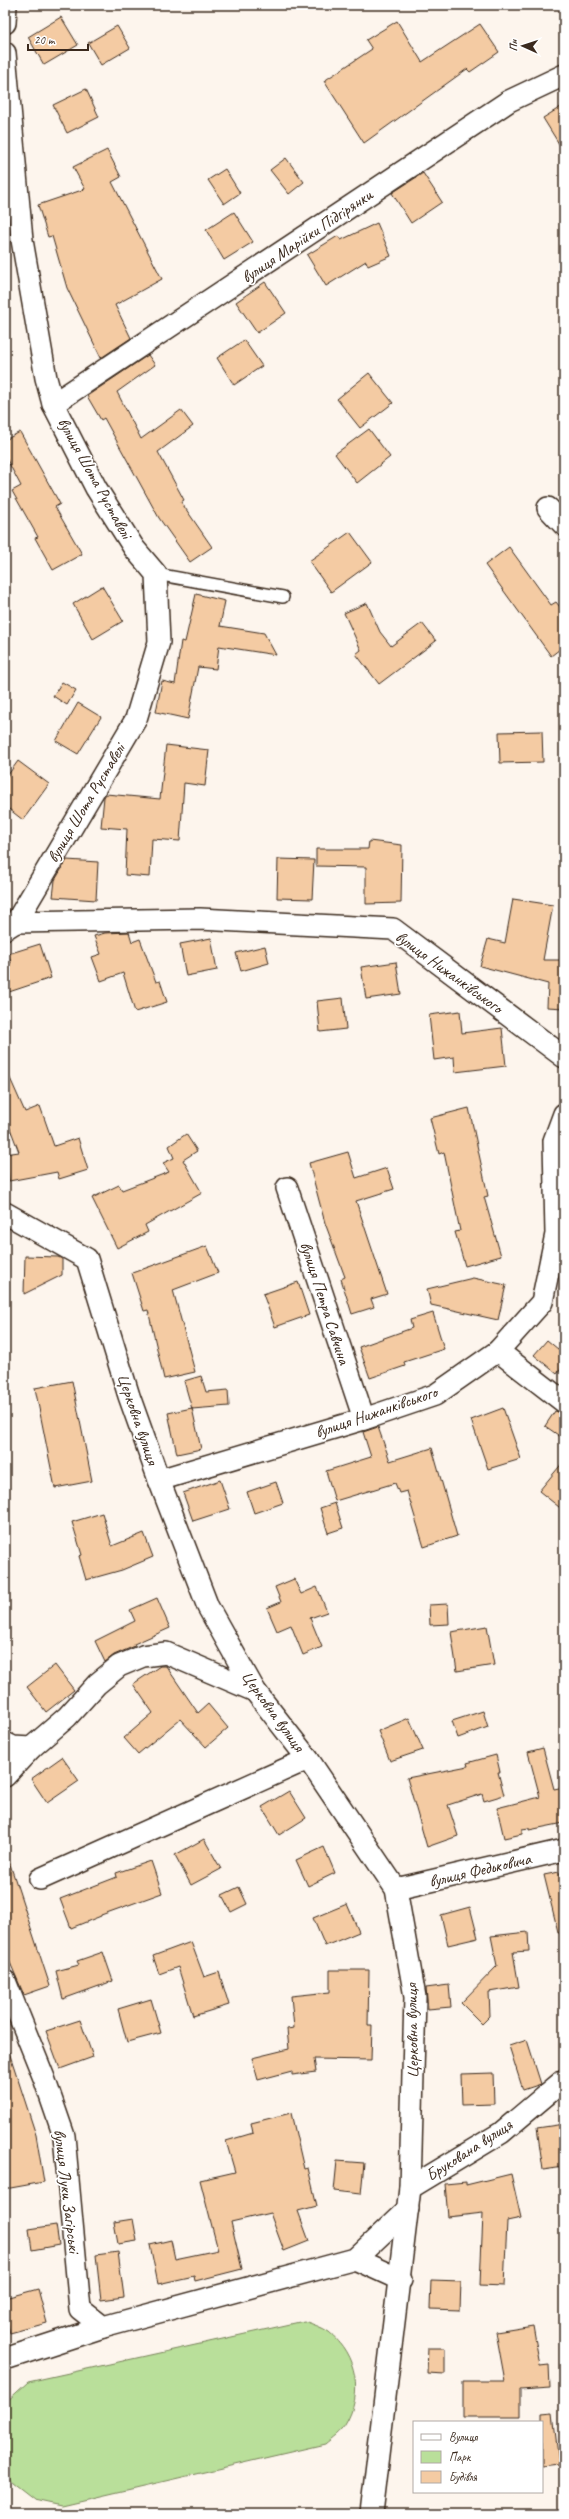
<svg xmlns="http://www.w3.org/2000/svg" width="569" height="2519" viewBox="0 0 569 2519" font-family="Caveat,sans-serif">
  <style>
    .green { fill: #b9df9a; stroke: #7a845c }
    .building { fill: #f4cba3; stroke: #3b2a1e }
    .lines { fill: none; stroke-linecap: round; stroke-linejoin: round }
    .service-casing { stroke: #3b2a1e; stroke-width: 14 }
    .minor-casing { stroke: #3b2a1e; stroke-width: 24 }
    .service { stroke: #fff; stroke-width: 11 }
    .minor { stroke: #fff; stroke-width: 21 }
    .labels { text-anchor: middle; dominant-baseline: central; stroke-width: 3.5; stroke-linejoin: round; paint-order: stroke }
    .street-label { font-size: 17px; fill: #3b2a1e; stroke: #fff }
  </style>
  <rect width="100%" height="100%" fill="#fdf5ed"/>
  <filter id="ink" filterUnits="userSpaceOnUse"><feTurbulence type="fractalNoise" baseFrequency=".025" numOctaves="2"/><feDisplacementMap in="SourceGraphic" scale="8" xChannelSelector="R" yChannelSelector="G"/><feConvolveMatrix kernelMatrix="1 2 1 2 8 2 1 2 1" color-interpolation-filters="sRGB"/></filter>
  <g filter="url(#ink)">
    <path class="green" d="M304 2321C312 2324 322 2327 329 2332 357 2355 364 2394 345 2425 341 2432 332 2438 325 2444L62 2505 34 2499 12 2482 5 2468V2403L28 2382Z"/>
    <g class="building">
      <polygon points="61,17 78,45 44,65 28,37"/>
      <polygon points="397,21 422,62 480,24 499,52 470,72 467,69 364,143 324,81 372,49 366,40"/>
      <polygon points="117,26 130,48 101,65 88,43"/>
      <polygon points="86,89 99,117 67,133 53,105"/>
      <polygon points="564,105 564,152 543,118"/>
      <polygon points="107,150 121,177 112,182 162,279 115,305 131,338 101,358 67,288 52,236 48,237 38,205 85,189 73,167"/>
      <polygon points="286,158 304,182 289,194 270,170"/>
      <polygon points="225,169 240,193 224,204 208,180"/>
      <polygon points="423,173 442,202 411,223 392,193"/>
      <polygon points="234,212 253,242 224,260 206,230"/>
      <polygon points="377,223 391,256 368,266 366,261 326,286 307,255 338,236 341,240"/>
      <polygon points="265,282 286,313 257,333 236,302"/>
      <polygon points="244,340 262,366 234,385 217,358"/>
      <polygon points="148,355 155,365 117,392 141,439 181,410 193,426 158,452 184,500 181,502 212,547 190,562 159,518 104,418 101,420 87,396"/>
      <polygon points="369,373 393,403 360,428 337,399"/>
      <polygon points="369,429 390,457 357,483 335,454"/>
      <polygon points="20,432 60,504 55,507 82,554 53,570 35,538 38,537 12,491 21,486 5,456 5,440"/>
      <polygon points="350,532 372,562 331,592 309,561"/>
      <polygon points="509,547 551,605 556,602 564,612 564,646 551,656 485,565"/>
      <polygon points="102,586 123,621 93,639 73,604"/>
      <polygon points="196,594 225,601 220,626 264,633 276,655 219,646 216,669 198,667 188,719 156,712 162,681 175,684 181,641 185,642"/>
      <polygon points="367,603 380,632 391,646 422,623 436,641 379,684 356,654 361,650 344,613"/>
      <polygon points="62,682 76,690 67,705 53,696"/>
      <polygon points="78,703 101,717 78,754 56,741"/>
      <polygon points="542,731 543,762 500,763 499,732"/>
      <polygon points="166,745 209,750 205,786 184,783 180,841 152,839 150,877 125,875 127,829 101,827 104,797 106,794 160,799"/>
      <polygon points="18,761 49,784 23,820 5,806 5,779"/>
      <polygon points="369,841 402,845 401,903 366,904 366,867 316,866 316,849 368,849"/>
      <polygon points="278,859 314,860 312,899 277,898"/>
      <polygon points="67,860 98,862 96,900 53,897 55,880"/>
      <polygon points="513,899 553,905 543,960 564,960 564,1008 547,1007 548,984 480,966 488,939 505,943"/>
      <polygon points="129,932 132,942 140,939 156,982 160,981 167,1002 135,1012 123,973 101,981 92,957 101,954 94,936 105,933"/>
      <polygon points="211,938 217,970 186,976 180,944"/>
      <polygon points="40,944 51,978 9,992 5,978 5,965 11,963 8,954"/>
      <polygon points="265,946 269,963 241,971 236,953"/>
      <polygon points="396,962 401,994 366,999 361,967"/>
      <polygon points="343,998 346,1029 320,1032 317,1001"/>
      <polygon points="460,1011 462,1033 502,1028 506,1066 455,1072 454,1057 434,1060 429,1015"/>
      <polygon points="5,1067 25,1112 40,1106 54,1146 78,1138 88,1170 59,1179 57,1172 9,1181 5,1154 19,1152 5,1115"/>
      <polygon points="469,1108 488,1196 484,1197 501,1256 465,1266 455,1232 460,1231 444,1152 439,1154 430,1118"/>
      <polygon points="186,1134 197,1151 183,1160 202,1193 145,1225 148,1232 117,1248 92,1198 119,1185 122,1190 169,1172 163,1163 174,1158 169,1146"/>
      <polygon points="348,1152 356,1178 387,1168 394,1189 356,1201 387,1294 371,1299 374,1307 352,1314 341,1279 345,1277 325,1223 309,1163"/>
      <polygon points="207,1246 218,1273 173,1290 195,1372 164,1379 148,1310 144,1311 132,1273"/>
      <polygon points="25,1256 58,1257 62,1259 62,1275 24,1294"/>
      <polygon points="473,1278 506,1285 498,1320 431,1305 427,1289"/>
      <polygon points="298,1282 309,1315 275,1327 263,1294"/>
      <polygon points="433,1313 444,1349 404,1362 405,1366 370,1378 359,1347 412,1328 410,1320"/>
      <polygon points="547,1340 564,1354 564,1365 557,1374 534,1355"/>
      <polygon points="201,1376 206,1392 228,1390 229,1406 192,1409 184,1381"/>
      <polygon points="72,1381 92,1481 55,1488 35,1388"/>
      <polygon points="192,1408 201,1449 177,1454 168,1413"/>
      <polygon points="503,1408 521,1459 488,1469 471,1420"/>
      <polygon points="555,1411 564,1414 564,1439 545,1426"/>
      <polygon points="378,1427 390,1461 432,1448 457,1536 424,1547 407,1491 399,1493 395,1483 335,1501 326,1471 371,1457 363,1432"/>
      <polygon points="564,1461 564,1511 539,1491"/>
      <polygon points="220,1480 230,1509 193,1521 183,1493"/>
      <polygon points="276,1482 283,1503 254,1513 247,1492"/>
      <polygon points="335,1503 343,1528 328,1533 320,1508"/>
      <polygon points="102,1513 112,1546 144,1533 153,1557 122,1570 86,1580 79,1556 82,1555 72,1522"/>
      <polygon points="294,1579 301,1594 317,1587 327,1612 310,1618 322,1647 303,1655 291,1625 277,1631 267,1608 281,1602 275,1587"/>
      <polygon points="157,1598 170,1628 134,1644 135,1646 114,1655 105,1662 95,1641 135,1621 130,1610"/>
      <polygon points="448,1604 449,1624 430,1625 429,1605"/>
      <polygon points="487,1626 494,1665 457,1671 451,1632"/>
      <polygon points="55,1665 74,1690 46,1712 27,1687"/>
      <polygon points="160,1666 166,1666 198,1713 208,1704 228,1728 206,1747 180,1719 138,1754 124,1738 153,1713 133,1684"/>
      <polygon points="483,1711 488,1727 458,1738 452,1721"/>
      <polygon points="409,1718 423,1750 390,1761 378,1731"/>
      <polygon points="543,1748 554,1789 564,1787 564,1823 529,1830 529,1828 522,1829 522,1834 504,1838 497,1808 540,1797 528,1752"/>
      <polygon points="496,1755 500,1772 498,1772 504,1795 484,1801 482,1794 448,1805 458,1836 427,1847 407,1778 468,1766 467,1763"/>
      <polygon points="62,1757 79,1781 47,1803 31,1779"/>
      <polygon points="289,1791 306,1818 279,1835 262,1807"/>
      <polygon points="204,1839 221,1869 191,1885 175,1855"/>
      <polygon points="324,1847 335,1873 308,1886 296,1860"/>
      <polygon points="5,1858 8,1858 50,1986 24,1995 5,1951"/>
      <polygon points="151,1861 162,1893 101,1915 101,1916 71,1928 60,1899 117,1877 116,1873"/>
      <polygon points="559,1872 564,1892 564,1931 558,1932 544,1875"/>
      <polygon points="239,1887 247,1904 231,1912 222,1895"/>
      <polygon points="347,1904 359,1932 325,1946 313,1918"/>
      <polygon points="470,1907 478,1938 448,1945 441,1915"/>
      <polygon points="528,1932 529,1951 513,1952 519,1987 489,1992 490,2016 482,2024 461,2003 497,1966 491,1936"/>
      <polygon points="191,1942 204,1977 219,1972 229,2005 193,2016 178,1967 159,1974 153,1956"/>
      <polygon points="103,1952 113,1981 63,1999 56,1971 79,1965 77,1961"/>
      <polygon points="330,1970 369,1970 368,2025 372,2025 371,2060 314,2059 316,2072 292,2075 292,2071 258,2080 252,2058 289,2049 287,2029 294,2028 291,1996 330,1992"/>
      <polygon points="449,1985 451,2007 428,2009 426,1988"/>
      <polygon points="151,1999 161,2033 127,2042 118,2009"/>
      <polygon points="80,2020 93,2057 60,2069 46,2031"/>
      <polygon points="527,2040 541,2084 523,2090 509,2046"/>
      <polygon points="9,2052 36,2135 44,2182 5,2189 5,2053"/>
      <polygon points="493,2073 494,2104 462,2105 461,2074"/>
      <polygon points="291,2113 304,2169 308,2168 317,2206 298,2211 309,2241 284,2251 270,2213 231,2222 242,2269 195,2281 194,2276 158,2284 150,2245 171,2240 175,2259 218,2250 200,2180 235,2172 226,2141 253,2133 251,2123"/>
      <polygon points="564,2124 564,2167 543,2170 537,2128"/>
      <polygon points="337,2161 364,2163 361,2194 334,2191"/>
      <polygon points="511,2174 521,2218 507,2221 504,2286 480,2285 483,2213 448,2217 445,2184 466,2182 466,2185"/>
      <polygon points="133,2219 137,2241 118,2244 114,2222"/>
      <polygon points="56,2225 59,2245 32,2250 29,2229"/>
      <polygon points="118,2252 124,2297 101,2300 96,2255"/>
      <polygon points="431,2280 461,2281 460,2310 430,2309"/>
      <polygon points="38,2289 47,2323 10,2333 5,2315 5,2298"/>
      <polygon points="533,2326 540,2366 549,2365 550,2388 520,2390 520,2417 463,2417 463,2381 505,2381 496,2332"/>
      <polygon points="428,2348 445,2348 445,2374 427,2373"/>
      <polygon points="553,2413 559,2464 542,2466 542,2414"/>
    </g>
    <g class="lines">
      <defs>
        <polyline id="service" points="156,574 283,597"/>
        <g id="minor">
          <polyline points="5,23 6,5"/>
          <polyline points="5,53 22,240 46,378 53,404 96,488 134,548 156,574 159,642 136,719 16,922 5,929"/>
          <polyline points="53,404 509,101 564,75"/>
          <polyline points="548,508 564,525"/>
          <polyline points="16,922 200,919 393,929 564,1057"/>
          <polyline points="287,1188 364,1419"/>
          <polyline points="5,1213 87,1259 129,1396 159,1480 208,1607 255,1691 308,1759 396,1889 415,1997 410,2188 371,2514"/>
          <polyline points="498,1351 564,1402"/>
          <polyline points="159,1480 364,1419 435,1395 498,1351 542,1302 556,1234 554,1141 564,1114"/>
          <polyline points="5,1743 13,1747 31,1748 67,1717 97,1684 119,1666 143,1656 166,1653 255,1691"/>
          <polyline points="5,1776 31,1748"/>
          <polyline points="40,1879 308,1759"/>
          <polyline points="396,1889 564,1850"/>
          <polyline points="5,1981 44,2078 64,2136 80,2309 103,2327 355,2259 408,2209"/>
          <polyline points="410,2188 501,2133 564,2080"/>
          <polyline points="355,2259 401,2280"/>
          <polyline points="5,2359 103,2327"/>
        </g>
      </defs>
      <use href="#service" class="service-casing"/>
      <use href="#minor" class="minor-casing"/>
      <use href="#service" class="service"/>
      <use href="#minor" class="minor"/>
    </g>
  </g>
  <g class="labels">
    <g class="street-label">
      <text transform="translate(307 236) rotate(-34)">вулиця Марійки Підгірянки</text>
      <text transform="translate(95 478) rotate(61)">вулиця Шота Руставелі</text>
      <text transform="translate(86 803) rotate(-59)">вулиця Шота Руставелі</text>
      <text transform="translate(449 972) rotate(36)">вулиця Нижанківського</text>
      <text transform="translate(325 1303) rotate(72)">вулиця Петра Савчина</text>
      <text transform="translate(376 1412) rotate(-19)">вулиця Нижанківського</text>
      <text transform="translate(138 1419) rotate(71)">Церковна вулиця</text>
      <text transform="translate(273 1711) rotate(54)">Церковна вулиця</text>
      <text transform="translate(480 1870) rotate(-13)">вулиця Федьковича</text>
      <text transform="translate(412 2031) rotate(-91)">Церковна вулиця</text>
      <text transform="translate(469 2150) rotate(-33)">Брукована вулиця</text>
      <text transform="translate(67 2191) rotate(83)">вулиця Луки Загірські</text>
    </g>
  </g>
  <rect width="569" height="2519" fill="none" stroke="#fff" stroke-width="20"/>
  <rect x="10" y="10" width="549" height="2499" fill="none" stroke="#3b2a1e" stroke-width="1.5" filter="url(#ink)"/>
  <rect x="413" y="2421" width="130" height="72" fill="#ffffff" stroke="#b1aaa5"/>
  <rect x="421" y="2434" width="20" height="6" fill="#ffffff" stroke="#b1aaa5"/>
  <text x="449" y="2441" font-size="12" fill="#3b2a1e">Вулиця</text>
  <rect x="421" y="2451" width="20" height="12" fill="#b9df9a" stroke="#b1aaa5"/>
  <text x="449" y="2461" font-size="12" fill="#3b2a1e">Парк</text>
  <rect x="421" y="2471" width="20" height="12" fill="#f4cba3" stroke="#b1aaa5"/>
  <text x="449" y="2481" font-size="12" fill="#3b2a1e">Будівля</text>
  <g transform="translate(523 46) rotate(273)" stroke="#ffffff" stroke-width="3" paint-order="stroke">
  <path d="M0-3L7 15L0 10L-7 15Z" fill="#3b2a1e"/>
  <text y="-6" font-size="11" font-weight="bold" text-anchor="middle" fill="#3b2a1e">Пн</text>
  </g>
  <path d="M28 44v6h60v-6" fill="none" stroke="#3b2a1e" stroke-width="2"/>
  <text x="34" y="44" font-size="12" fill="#3b2a1e" stroke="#ffffff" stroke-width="3" paint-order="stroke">20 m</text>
</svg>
